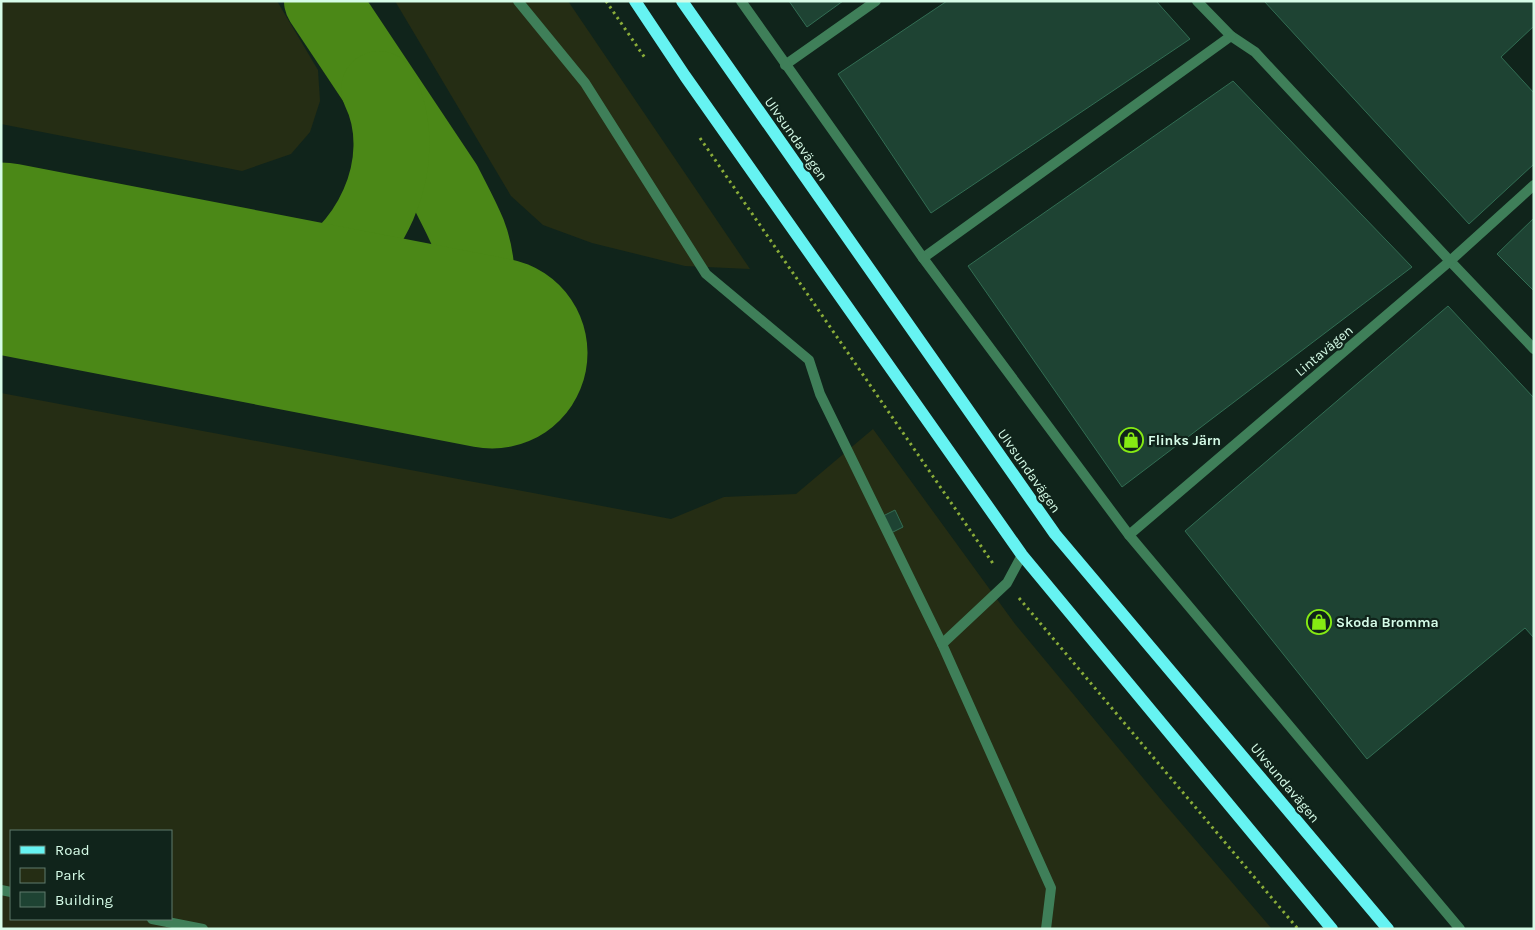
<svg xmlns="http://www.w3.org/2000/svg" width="1535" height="930" viewBox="0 0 1535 930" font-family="Karla,sans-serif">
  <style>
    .green { fill: #252d14; fill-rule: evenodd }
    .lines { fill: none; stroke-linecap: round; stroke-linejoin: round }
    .taxiway { stroke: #4b8817; stroke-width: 76 }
    .runway { stroke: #4b8817; stroke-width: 191 }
    .building { fill: #1e4333; stroke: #326d53 }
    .path { stroke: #8aad39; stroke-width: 3; stroke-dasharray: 2.5 4; stroke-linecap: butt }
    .service { stroke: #3f7f59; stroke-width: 10 }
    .minor { stroke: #3f7f59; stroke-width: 10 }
    .primary { stroke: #66f3f2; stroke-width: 12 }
    .labels { text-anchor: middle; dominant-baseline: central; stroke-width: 4.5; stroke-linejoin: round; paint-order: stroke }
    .street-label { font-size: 14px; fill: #d6fce8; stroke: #10241b }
    .poi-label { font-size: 14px; font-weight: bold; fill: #d6fce8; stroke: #10241b; text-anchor: start }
  </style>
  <rect width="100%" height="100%" fill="#10241b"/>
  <g class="green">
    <polygon points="1,1 277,1 318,70 320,101 310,132 291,154 242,171 1,124"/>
    <polygon points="395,1 568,1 750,269 685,266 592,243 543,225 511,196"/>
    <path d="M1 393 671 519 724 497 796 494 873 429 1015 624 1163 802 1272 929H1ZM11 831H171V919H11Z"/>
  </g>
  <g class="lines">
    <g class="taxiway">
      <path d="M322 1 444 184C452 200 461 216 468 233 483 272 482 327 431 337 424 338 416 338 408 338"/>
      <path d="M199 297C232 297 265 300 296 287 369 258 415 162 379 89"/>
    </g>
    <polyline class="runway" points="1,258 492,353"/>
  </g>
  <g class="building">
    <polygon points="789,1 843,1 807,27"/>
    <polygon points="947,1 1156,1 1190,39 931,213 838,74"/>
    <polygon points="1264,1 1534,1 1534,26 1501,57 1534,93 1534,164 1469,224"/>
    <polygon points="1233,81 1412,267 1122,487 968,266"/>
    <polygon points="1534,218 1534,291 1497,254"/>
    <polygon points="1448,306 1534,398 1534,638 1525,628 1367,759 1185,531"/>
    <polygon points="895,510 903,527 891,533 883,516"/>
  </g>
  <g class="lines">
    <g class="path">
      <polyline points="606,1 645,58"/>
      <polyline points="700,138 994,565"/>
      <polyline points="1019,598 1298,929"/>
    </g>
    <g class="service">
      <polyline points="518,1 585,83 706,274 809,360 820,394 942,644 1051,888 1046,929"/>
      <polyline points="1197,1 1231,36 1255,52 1450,261 1534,349"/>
      <polyline points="785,65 876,1"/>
      <polyline points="923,258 1231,36"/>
      <polyline points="942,644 1007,583 1022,555"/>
      <polyline points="1,890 11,892"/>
      <polyline points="152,919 203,929"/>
    </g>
    <g class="minor">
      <polyline points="741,1 923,258 1129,535 1460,929"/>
      <polyline points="1129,535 1450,261 1534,185"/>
    </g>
    <g class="primary">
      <polyline points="635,1 685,76 1022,555 1332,929"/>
      <polyline points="682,1 1055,534 1388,929"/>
    </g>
  </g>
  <defs>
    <symbol id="shop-ring" viewBox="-11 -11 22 22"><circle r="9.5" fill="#10241b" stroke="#86eb13" stroke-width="1.5"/><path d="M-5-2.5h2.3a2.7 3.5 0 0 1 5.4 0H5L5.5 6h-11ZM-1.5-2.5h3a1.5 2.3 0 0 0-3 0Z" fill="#86eb13"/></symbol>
  </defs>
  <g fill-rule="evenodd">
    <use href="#shop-ring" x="1117" y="426" width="28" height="28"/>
    <use href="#shop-ring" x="1305" y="608" width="28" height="28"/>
  </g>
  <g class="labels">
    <g class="street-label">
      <text transform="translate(796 139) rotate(55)">Ulvsundavägen</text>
      <text transform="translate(1324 351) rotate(-40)">Lintavägen</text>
      <text transform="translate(1029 471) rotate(55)">Ulvsundavägen</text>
      <text transform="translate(1285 783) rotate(50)">Ulvsundavägen</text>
    </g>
    <g class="poi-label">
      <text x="1148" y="440">Flinks Järn</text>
      <text x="1336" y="622">Skoda Bromma</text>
    </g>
  </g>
  <rect width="1535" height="930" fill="none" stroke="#d6fce8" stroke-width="5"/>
  <rect x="10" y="830" width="162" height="90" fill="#10241b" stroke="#5f7a6d"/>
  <rect x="20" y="846" width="25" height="8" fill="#66f3f2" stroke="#5f7a6d"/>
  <text x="55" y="855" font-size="15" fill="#d6fce8">Road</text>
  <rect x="20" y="868" width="25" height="15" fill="#252d14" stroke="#5f7a6d"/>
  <text x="55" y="880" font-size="15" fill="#d6fce8">Park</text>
  <rect x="20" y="892" width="25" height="15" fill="#1e4333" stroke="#5f7a6d"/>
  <text x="55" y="905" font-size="15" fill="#d6fce8">Building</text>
</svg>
